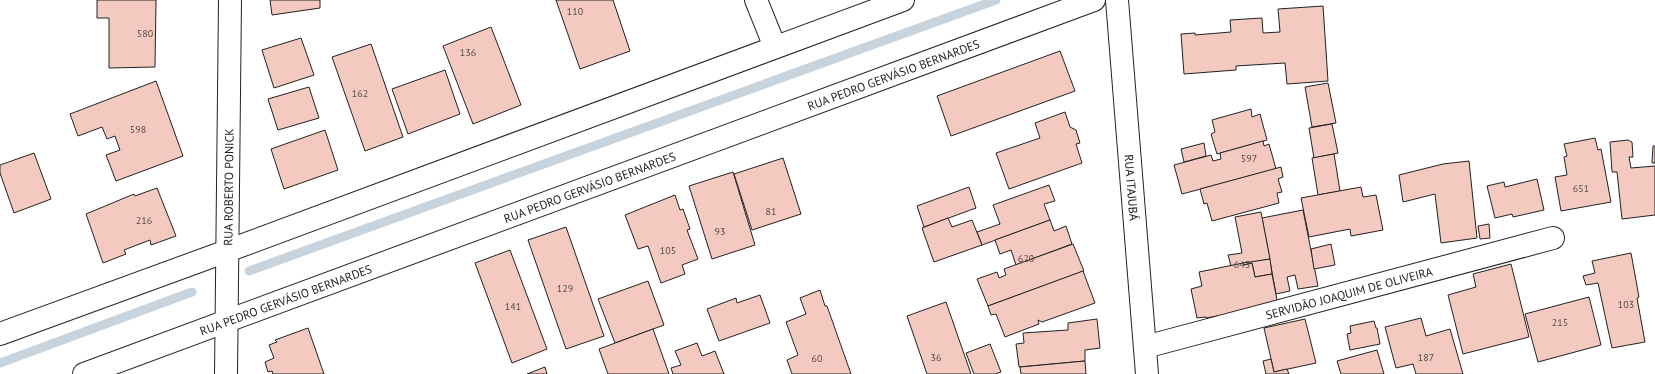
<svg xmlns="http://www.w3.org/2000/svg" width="1655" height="374" viewBox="0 0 1655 374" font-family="'PT Sans',sans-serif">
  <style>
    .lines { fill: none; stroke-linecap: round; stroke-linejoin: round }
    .stream { stroke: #c7d3dd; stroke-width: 9 }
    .building { fill: #f3c9c0; stroke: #222 }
    .minor-casing { stroke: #222; stroke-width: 24 }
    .minor { stroke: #fff; stroke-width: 22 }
    .labels { text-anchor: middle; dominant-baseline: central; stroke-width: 3; stroke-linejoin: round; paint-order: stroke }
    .number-label { font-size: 10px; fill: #564c4a }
    .street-label { font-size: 12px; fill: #222; stroke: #fff }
  </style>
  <rect width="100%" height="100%" fill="#fff"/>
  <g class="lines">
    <g class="stream">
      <polyline points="249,271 996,0"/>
      <polyline points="0,363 192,292"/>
    </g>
  </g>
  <g class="building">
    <polygon points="97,0 156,0 155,67 109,68 109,18 97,18"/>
    <polygon points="270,0 320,0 320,8 272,15"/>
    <polygon points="556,0 613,0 630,51 580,69"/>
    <polygon points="1323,6 1328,81 1287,84 1285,63 1236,66 1236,70 1184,74 1181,34 1195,33 1195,35 1231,32 1230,20 1262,18 1263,33 1280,32 1278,9"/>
    <polygon points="491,27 521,105 473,124 443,46"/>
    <polygon points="301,38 314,75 274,88 262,50"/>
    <polygon points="371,44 403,137 365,151 332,57"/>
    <polygon points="1060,51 1075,91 951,136 937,96"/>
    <polygon points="445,70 460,114 408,134 392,89"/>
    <polygon points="156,81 183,156 116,181 106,155 120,150 115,136 107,139 102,127 78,136 70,114"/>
    <polygon points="1328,83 1336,123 1312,127 1305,87"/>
    <polygon points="309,87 319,118 278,130 268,99"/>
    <polygon points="1251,109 1252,117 1260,114 1267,140 1217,154 1211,134 1215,132 1212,120"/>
    <polygon points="1065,112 1070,127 1076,130 1080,143 1076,144 1082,163 1009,189 996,153 1040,138 1035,123"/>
    <polygon points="1332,124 1338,153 1314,158 1309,128"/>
    <polygon points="325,130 338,170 284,189 271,149"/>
    <polygon points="1595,138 1598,150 1601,149 1611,202 1561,211 1555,177 1567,175 1564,157 1567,156 1564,144"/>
    <polygon points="1628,140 1632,142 1633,157 1629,157 1631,168 1655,166 1655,215 1622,219 1617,172 1612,172 1610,142"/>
    <polygon points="1263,141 1264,146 1269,144 1276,169 1182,194 1174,165 1211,155 1213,161 1221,159 1220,153"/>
    <polygon points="1204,143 1206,156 1184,162 1181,149"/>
    <polygon points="1653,146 1655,146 1655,163 1652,163"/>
    <polygon points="34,153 51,199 14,213 0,173 0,165"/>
    <polygon points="1334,154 1340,191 1318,195 1312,158"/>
    <polygon points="783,158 801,214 752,230 734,174"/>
    <polygon points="1469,161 1477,238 1441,243 1435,194 1403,202 1399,175 1443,164"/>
    <polygon points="1281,167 1283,177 1278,179 1282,192 1277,193 1279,203 1212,221 1207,203 1204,204 1200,189"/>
    <polygon points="733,172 755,245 712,259 689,186"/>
    <polygon points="1537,179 1544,210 1513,217 1512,214 1495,218 1487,186 1504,182 1505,187"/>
    <polygon points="1049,185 1055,201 1044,204 1050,220 982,245 977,232 1000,224 993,205"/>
    <polygon points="969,187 976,208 924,227 917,206"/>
    <polygon points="1361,187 1363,197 1376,195 1383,230 1351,236 1350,229 1309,237 1301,198"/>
    <polygon points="157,188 176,236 151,245 150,240 124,250 126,254 103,263 86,214 134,194 135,196"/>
    <polygon points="675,195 680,210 683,209 690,229 687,230 698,259 682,265 685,274 661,283 648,246 638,249 625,215"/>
    <polygon points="1303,210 1318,286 1298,289 1295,275 1287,277 1290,291 1276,294 1262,218"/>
    <polygon points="1261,212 1270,259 1231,266 1228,255 1242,253 1235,217"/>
    <polygon points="948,218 952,227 972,220 982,245 934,262 922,228"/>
    <polygon points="1050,220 1054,231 1066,226 1072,244 1016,265 1011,250 1000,254 995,240"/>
    <polygon points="1489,224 1490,238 1480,239 1478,226"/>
    <polygon points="566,227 604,336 566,349 528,240"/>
    <polygon points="1073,244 1084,271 988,306 977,279 997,272 999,278 1006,275 1004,269"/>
    <polygon points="1331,244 1335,265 1314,269 1311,249"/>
    <polygon points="510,250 547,349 512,363 475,263"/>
    <polygon points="1631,253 1639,297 1637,298 1645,342 1612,348 1598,283 1586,285 1583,276 1595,273 1592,261"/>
    <polygon points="1270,259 1272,274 1255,277 1252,263 1244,265 1243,263"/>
    <polygon points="1243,263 1244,265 1252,263 1255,277 1272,274 1278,305 1206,318 1206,317 1197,318 1191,289 1202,286 1199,272"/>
    <polygon points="1511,264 1529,337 1463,354 1448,295 1476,287 1473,274"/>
    <polygon points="1083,271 1095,303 1042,322 1038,320 1039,324 1005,337 996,314 991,315 988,306"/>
    <polygon points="648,281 664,325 615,343 598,299"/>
    <polygon points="820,290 825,306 827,306 851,374 792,374 787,360 798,355 786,322 806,314 800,298"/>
    <polygon points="760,295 770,323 719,341 707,309 736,298 737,303"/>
    <polygon points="1589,297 1601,345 1538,362 1525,314"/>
    <polygon points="946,302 971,374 927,374 907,316"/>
    <polygon points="1421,318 1426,336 1450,329 1463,374 1416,374 1413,364 1396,368 1385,327"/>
    <polygon points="1097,319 1100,348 1085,350 1085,361 1019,367 1016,344 1024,343 1023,333 1068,330 1068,323"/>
    <polygon points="1305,319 1316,363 1274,372 1264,328"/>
    <polygon points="1374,321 1376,328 1377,328 1380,344 1350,350 1347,334 1351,333 1350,326"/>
    <polygon points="308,328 324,374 273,374 272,371 268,372 265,362 274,358 269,345 277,342 275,340"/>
    <polygon points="653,329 669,374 608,374 599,349"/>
    <polygon points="697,343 702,356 715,351 724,374 673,374 671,368 681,365 675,351"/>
    <polygon points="990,344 1001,372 995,374 974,374 966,353"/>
    <polygon points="1377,350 1384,374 1341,374 1337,361"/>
    <polygon points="1271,359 1274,372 1287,369 1289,374 1266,374 1263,361"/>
    <polygon points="1085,361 1086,374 1021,374 1020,367"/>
    <polygon points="545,367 547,374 527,374"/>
  </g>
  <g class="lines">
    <defs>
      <g id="minor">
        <polyline points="756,0 775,47"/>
        <path id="s1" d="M1117 0 1147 374"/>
        <polyline points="0,334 227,251 903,0"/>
        <path id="s2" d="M1145 347 1553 238"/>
        <path id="s3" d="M84 374 1094 0"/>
        <path id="s4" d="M226 374 230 0"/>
      </g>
    </defs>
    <use href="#minor" class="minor-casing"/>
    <use href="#minor" class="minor"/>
  </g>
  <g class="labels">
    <g class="number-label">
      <text x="575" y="11">110</text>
      <text x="145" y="33">580</text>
      <text x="468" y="52">136</text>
      <text x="360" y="93">162</text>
      <text x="138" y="129">598</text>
      <text x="1249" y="158">597</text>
      <text x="1581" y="188">651</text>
      <text x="771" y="211">81</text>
      <text x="144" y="220">216</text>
      <text x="720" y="231">93</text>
      <text x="668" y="250">105</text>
      <text x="1026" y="258">620</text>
      <text x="1242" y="264">643</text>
      <text x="565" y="288">129</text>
      <text x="1626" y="304">103</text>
      <text x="513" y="306">141</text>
      <text x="1560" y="322">215</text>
      <text x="936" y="357">36</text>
      <text x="1426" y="357">187</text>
      <text x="817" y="358">60</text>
    </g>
    <g class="street-label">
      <text stroke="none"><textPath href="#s3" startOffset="863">RUA PEDRO GERVÁSIO BERNARDES</textPath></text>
      <text stroke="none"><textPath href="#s4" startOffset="187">RUA ROBERTO PONICK</textPath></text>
      <text stroke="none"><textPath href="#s3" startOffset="539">RUA PEDRO GERVÁSIO BERNARDES</textPath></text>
      <text stroke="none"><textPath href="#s1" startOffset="188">RUA ITAJUBÁ</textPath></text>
      <text stroke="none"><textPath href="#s2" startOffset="211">SERVIDÃO JOAQUIM DE OLIVEIRA</textPath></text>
      <text stroke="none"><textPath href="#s3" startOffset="215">RUA PEDRO GERVÁSIO BERNARDES</textPath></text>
    </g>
  </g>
</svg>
